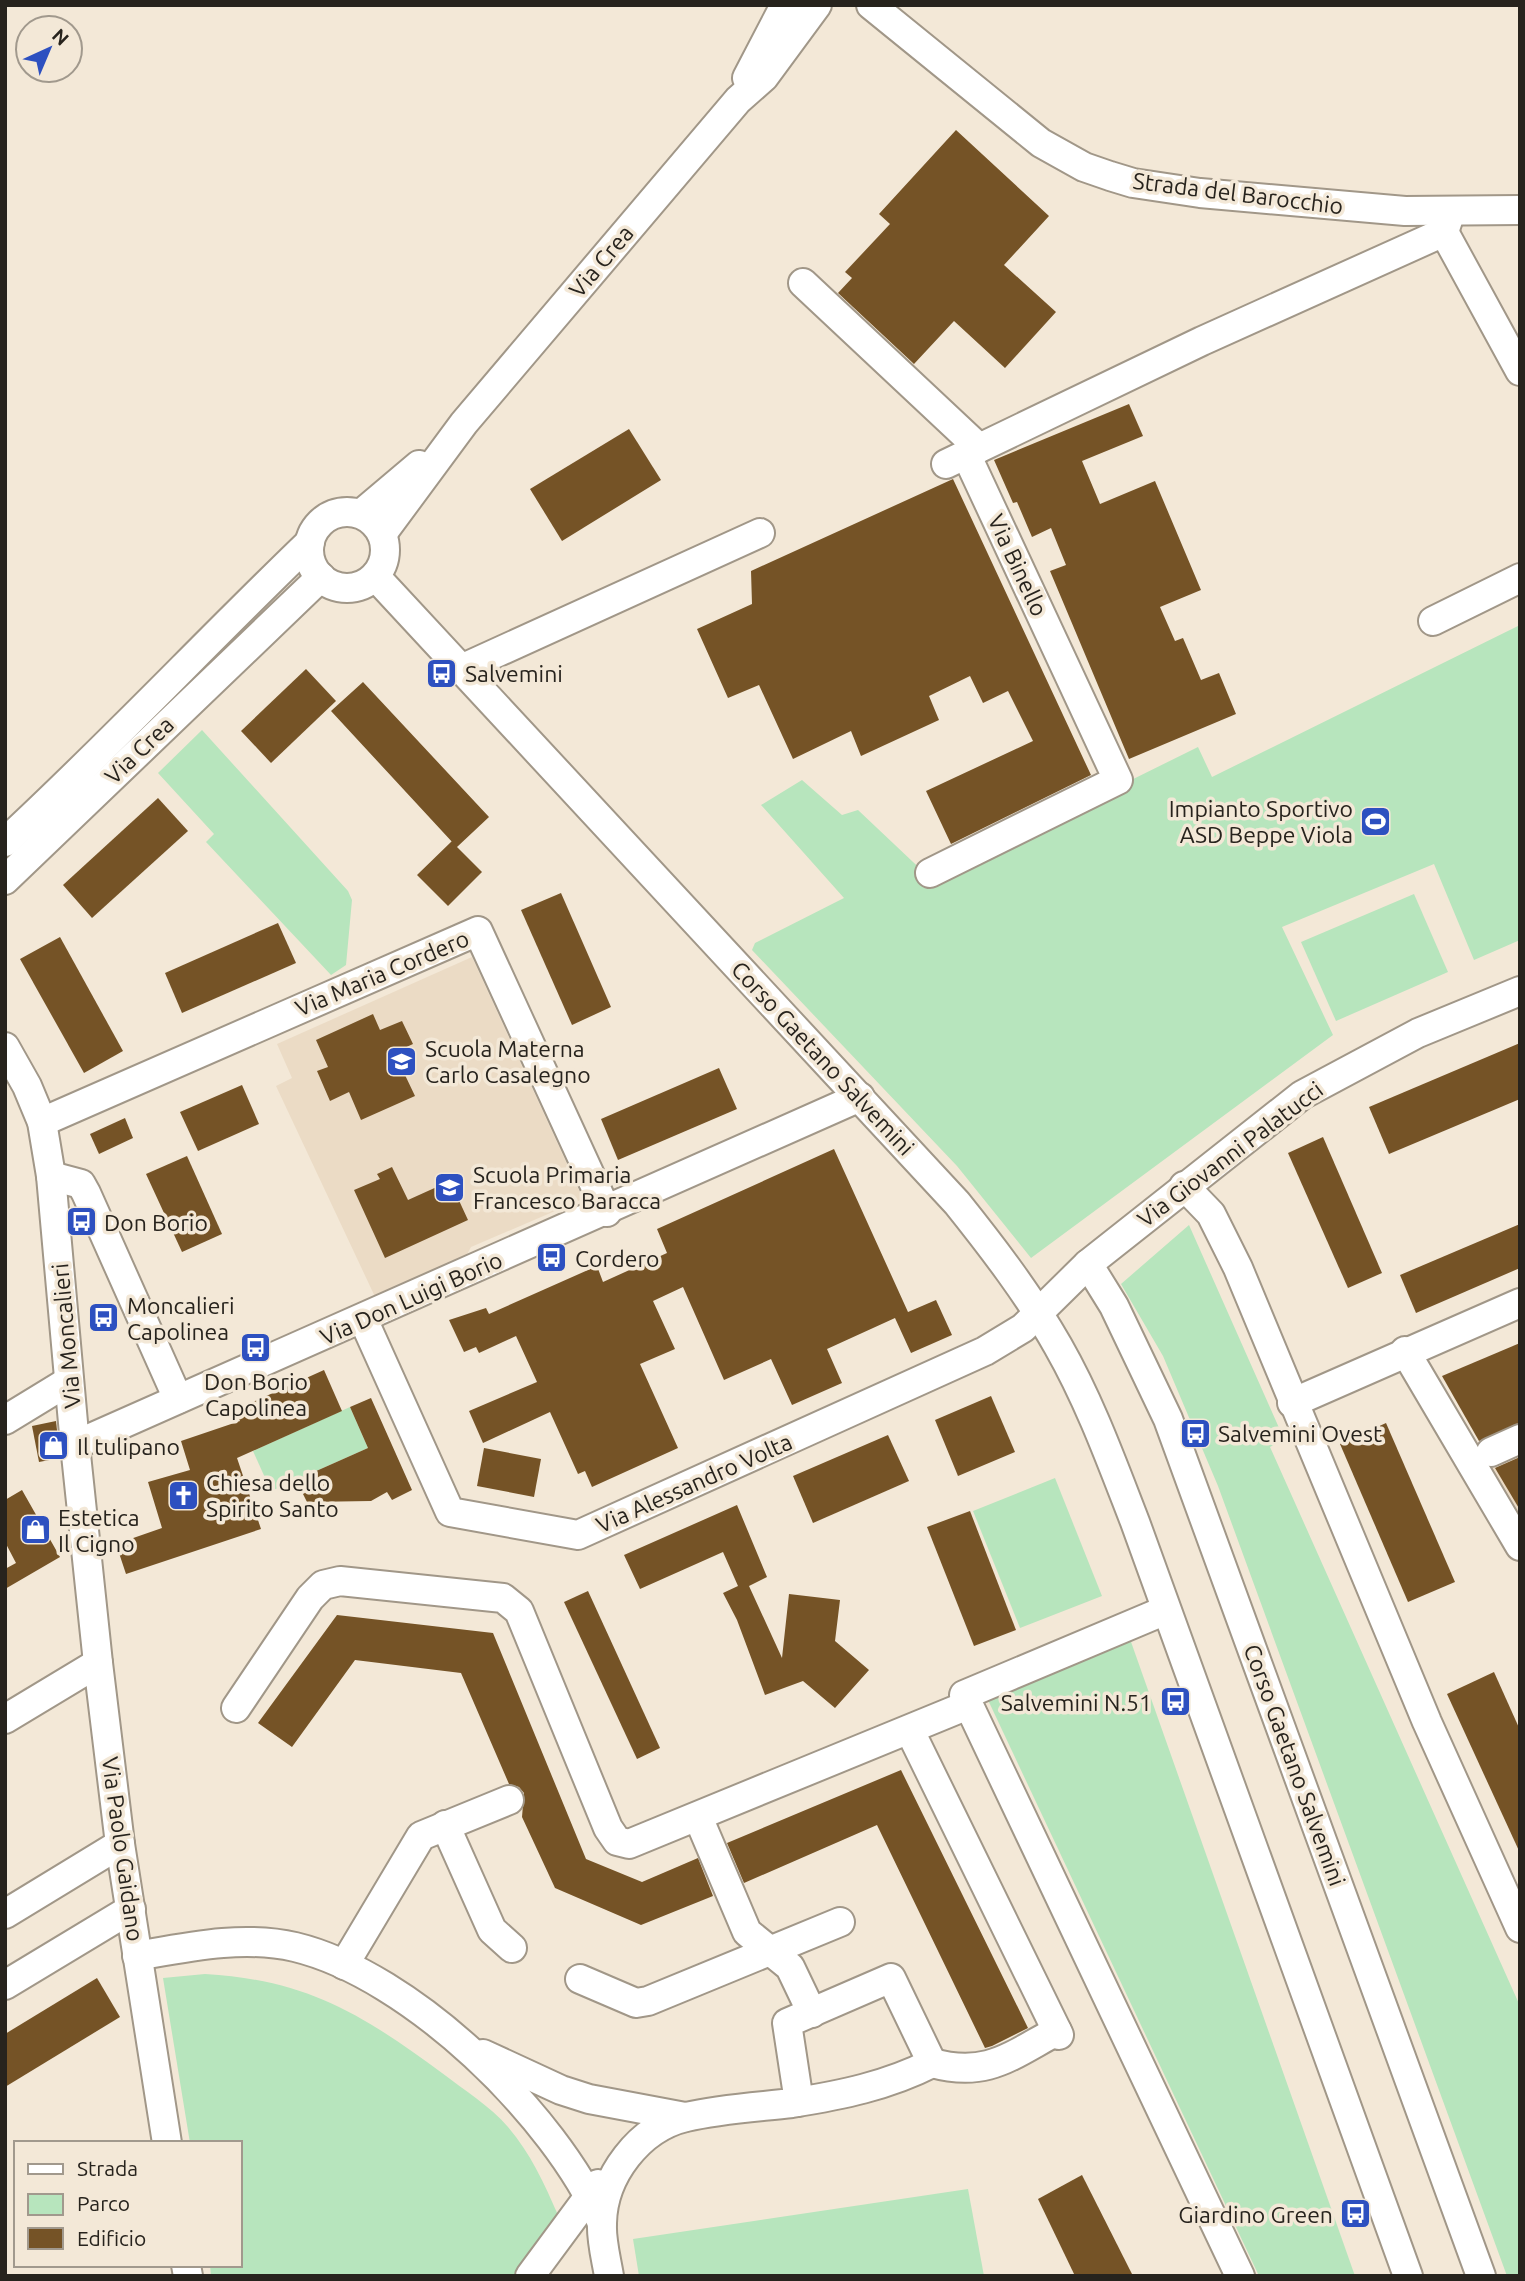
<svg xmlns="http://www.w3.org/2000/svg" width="1525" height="2281" viewBox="0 0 1525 2281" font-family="Ubuntu,sans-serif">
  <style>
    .built { fill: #ebdbc5 }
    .green { fill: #b7e5bd }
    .building { fill: #755326 }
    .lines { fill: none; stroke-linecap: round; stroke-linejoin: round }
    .minor-casing { stroke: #a19788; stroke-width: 32 }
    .minor { stroke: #fff; stroke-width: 28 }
    .labels { text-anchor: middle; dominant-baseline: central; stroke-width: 7; stroke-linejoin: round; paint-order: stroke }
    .street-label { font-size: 23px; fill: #27231d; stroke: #f3e8d7 }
    .poi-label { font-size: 23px; fill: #27231d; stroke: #f3e8d7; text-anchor: start }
  </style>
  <rect width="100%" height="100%" fill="#f3e8d7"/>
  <g class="built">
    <polygon points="472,957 583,1199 471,1247 464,1260 377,1301 276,1086 292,1078 277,1044"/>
    <polygon points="1520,1455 1520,1521 1489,1468"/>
  </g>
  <g class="green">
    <polygon points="1520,625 1520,940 1474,960 1434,864 1282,927 1333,1035 1031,1258 957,1166 752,950 755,943 844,898 761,805 802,780 842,815 858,810 931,879 1198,747 1212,777"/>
    <polygon points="202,730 348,891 352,900 346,965 331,975 206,842 214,834 158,773"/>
    <polygon points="1414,894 1448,972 1336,1021 1301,942"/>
    <polygon points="1189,1225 1284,1439 1270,1447 1520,2006 1520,2276 1507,2276 1218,1486 1163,1356 1121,1284"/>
    <polygon points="350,1407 368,1448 271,1491 253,1451"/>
    <polygon points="1055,1478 1102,1596 1020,1628 973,1511"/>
    <polygon points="1130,1639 1355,2276 1259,2276 988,1700"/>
    <path d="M205 1974C307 1980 362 2014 442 2073 464 2090 490 2106 508 2127 531 2154 544 2183 558 2215L515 2276H211L210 2265H240V2143H190L163 1978Z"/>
    <polygon points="968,2189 984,2276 639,2276 633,2239"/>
  </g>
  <g class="building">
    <polygon points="956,130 1049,216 1004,265 1056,312 1005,368 954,321 914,364 838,293 852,278 845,272 890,224 879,214"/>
    <polygon points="1129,404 1143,436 1082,461 1100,504 1155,481 1201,590 1160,607 1175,641 1183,638 1201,680 1219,673 1236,714 1129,759 1050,571 1066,565 1051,528 1032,537 1017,502 1013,503 994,460"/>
    <polygon points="629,429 661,480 562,541 530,489"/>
    <polygon points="953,479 1091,775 951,844 926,791 1033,741 1008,691 983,703 970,676 929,696 939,720 861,756 851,731 793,759 759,685 728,698 697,629 752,604 751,571"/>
    <polygon points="306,669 336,701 271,763 241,731"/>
    <polygon points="363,682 489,817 457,847 482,872 448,906 417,875 452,841 454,844 331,711"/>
    <polygon points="158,798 188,831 92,918 63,885"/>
    <polygon points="561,893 611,1007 572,1025 521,910"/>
    <polygon points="278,923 296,963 182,1013 165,973"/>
    <polygon points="60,937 123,1051 84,1073 20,959"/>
    <polygon points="373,1014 380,1030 402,1021 413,1044 400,1050 410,1072 405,1075 415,1096 361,1120 349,1092 330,1101 317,1071 328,1067 316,1040"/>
    <polygon points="1520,1043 1520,1099 1389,1154 1369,1107"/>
    <polygon points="719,1068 737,1109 618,1160 601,1119"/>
    <polygon points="242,1085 259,1124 198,1151 180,1112"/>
    <polygon points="125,1118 133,1138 99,1154 90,1134"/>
    <polygon points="1323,1137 1382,1273 1348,1288 1288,1153"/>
    <polygon points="834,1149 908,1312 936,1300 952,1335 911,1353 895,1318 827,1349 842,1383 792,1405 771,1359 724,1380 683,1287 653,1301 675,1349 640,1364 678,1448 592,1487 585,1471 578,1474 550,1412 483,1443 469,1411 537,1382 516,1336 479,1353 476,1347 464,1352 449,1320 486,1308 489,1314 597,1266 603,1282 667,1253 657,1229"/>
    <polygon points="187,1156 222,1234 182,1252 146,1174"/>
    <polygon points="392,1167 408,1200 450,1181 468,1220 385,1258 354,1190 380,1179 377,1174"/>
    <polygon points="1520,1224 1520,1268 1416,1313 1400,1275"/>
    <polygon points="1520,1343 1520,1423 1479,1441 1442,1376"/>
    <polygon points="324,1370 342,1411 237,1458 261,1529 126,1574 116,1544 162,1528 148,1482 190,1470 181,1441 240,1421 235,1410"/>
    <polygon points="991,1396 1015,1452 958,1476 935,1420"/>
    <polygon points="371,1398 412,1490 392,1500 387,1492 371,1501 307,1502 296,1480 368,1448 350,1407"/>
    <polygon points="56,1421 60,1458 39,1462 32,1426"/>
    <polygon points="1386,1423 1455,1582 1408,1602 1340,1444"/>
    <polygon points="888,1435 909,1481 813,1523 793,1476"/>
    <polygon points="484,1448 541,1459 534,1497 477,1486"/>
    <polygon points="1520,1457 1520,1510 1495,1468"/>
    <polygon points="22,1490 60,1557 5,1589 5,1569 16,1563 5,1542 5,1500"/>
    <polygon points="737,1505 767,1577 749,1586 782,1658 789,1594 840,1600 835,1641 869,1670 835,1708 803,1681 765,1695 737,1620 723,1593 738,1586 723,1552 640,1589 624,1555"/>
    <polygon points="970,1511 1016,1630 974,1646 927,1527"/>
    <polygon points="588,1591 660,1748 637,1759 564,1602"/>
    <polygon points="337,1615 493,1633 586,1859 642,1882 698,1858 713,1896 641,1925 555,1888 522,1817 524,1793 519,1787 509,1784 461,1673 355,1660 292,1747 258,1723"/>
    <polygon points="1494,1672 1520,1730 1520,1853 1447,1694"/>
    <polygon points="901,1770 1028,2028 992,2046 985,2048 877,1825 744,1883 727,1843"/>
    <polygon points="97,1978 120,2017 5,2087 5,2034"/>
    <polygon points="1082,2175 1133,2276 1075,2276 1038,2199"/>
  </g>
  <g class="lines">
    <defs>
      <g id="minor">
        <polyline points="871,5 1041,143 1084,167 1110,176 1133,183 1200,193 1405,211 1520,210"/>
        <polyline points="747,78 785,5"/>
        <polyline points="1444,232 1520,371"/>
        <polyline points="803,283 979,448"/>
        <polyline points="946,464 1202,341 1444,232 1451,211"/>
        <circle cx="347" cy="550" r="38"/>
        <polyline points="361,514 419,465"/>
        <polyline points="382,534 464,423 738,100 764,77 817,5"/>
        <path d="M375 576 957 1203C993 1248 1029 1295 1058 1346 1090 1402 1112 1463 1135 1522L1408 2276"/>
        <polyline points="1433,621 1520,578"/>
        <polyline points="461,669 760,533"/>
        <path d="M5 842C110 745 207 641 310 542"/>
        <polyline points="930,873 1118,780 966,454"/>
        <polyline points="5,880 321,577"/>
        <polyline points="5,1047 27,1086 42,1122 51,1176 75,1445 98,1663 120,1844 167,2143"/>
        <polyline points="42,1122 478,931 607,1212"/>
        <polyline points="51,1176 81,1184 86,1193 178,1399"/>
        <polyline points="1184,1186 1211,1214 1238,1268 1427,1722 1520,1928"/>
        <polyline points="1088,1264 1114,1306 1168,1419 1481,2276"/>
        <polyline points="363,1319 450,1512 578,1535 985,1351 1023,1328 1088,1264 1302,1095 1418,1033 1520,991"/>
        <polyline points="1405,1351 1520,1546"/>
        <polyline points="1292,1403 1520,1303"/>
        <polyline points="5,1420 69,1381"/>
        <polyline points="75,1445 860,1097"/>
        <polyline points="1491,1452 1520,1439"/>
        <polyline points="1166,1610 964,1695 1240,2276"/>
        <polyline points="236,1708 310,1598 323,1585 340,1581 503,1598 519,1611 608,1828 617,1841 629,1844 968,1705"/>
        <polyline points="5,1719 98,1663"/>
        <polyline points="910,1731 1059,2035"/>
        <polyline points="698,1817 747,1932 790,1967 812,2013"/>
        <polyline points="445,1825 492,1930 512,1948"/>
        <polyline points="5,1914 120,1844"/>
        <path d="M137 1956C188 1947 243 1935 295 1947 411 1975 555 2115 602 2223"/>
        <polyline points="344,1965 421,1836 509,1800"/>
        <polyline points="580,1979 636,2003 648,2001 840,1922"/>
        <polyline points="5,1985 131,1909"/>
        <polyline points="483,2054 561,2090 589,2099 685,2117"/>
        <path d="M932 2063C987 2078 1010 2056 1057 2031"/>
        <polyline points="186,2265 188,2276"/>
        <polyline points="530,2276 598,2184"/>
        <path d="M609 2276C606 2258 601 2240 602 2223 603 2176 639 2128 686 2117 720 2109 757 2107 792 2103 841 2095 887 2086 932 2063L891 1978 787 2023 799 2102"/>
      </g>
    </defs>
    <use href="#minor" class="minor-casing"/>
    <use href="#minor" class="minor"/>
  </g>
  <defs>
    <symbol id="bus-square" viewBox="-11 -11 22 22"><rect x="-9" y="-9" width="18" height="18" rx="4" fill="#2d50c0" stroke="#f3e8d7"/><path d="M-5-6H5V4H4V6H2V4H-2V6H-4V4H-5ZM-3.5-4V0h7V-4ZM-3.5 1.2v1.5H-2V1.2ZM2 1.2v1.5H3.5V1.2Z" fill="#fff"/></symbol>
    <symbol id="stadium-square" viewBox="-11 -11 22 22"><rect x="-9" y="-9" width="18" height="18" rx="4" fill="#2d50c0" stroke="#f3e8d7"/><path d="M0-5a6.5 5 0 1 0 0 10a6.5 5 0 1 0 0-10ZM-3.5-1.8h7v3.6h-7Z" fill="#fff"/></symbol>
    <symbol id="school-square" viewBox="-11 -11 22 22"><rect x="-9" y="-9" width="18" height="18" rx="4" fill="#2d50c0" stroke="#f3e8d7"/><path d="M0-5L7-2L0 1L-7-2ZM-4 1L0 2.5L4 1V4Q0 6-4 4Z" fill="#fff"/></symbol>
    <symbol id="shop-square" viewBox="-11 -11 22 22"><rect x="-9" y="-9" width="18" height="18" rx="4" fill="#2d50c0" stroke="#f3e8d7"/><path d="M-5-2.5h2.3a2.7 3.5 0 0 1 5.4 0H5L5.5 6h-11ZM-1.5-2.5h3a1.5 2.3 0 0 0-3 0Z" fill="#fff"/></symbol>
    <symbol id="church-square" viewBox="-11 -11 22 22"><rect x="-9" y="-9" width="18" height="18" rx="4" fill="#2d50c0" stroke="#f3e8d7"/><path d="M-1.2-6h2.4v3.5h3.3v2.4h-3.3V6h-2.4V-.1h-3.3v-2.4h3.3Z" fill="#fff"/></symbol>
  </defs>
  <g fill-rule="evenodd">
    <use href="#bus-square" x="424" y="656" width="35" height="35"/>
    <use href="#stadium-square" x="1358" y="804" width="35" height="35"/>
    <use href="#school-square" x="384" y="1044" width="35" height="35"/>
    <use href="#school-square" x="432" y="1170" width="35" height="35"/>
    <use href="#bus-square" x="64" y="1204" width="35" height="35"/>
    <use href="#bus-square" x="534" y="1240" width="35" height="35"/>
    <use href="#bus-square" x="86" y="1300" width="35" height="35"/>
    <use href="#bus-square" x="238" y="1330" width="35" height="35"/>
    <use href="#bus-square" x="1178" y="1416" width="35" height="35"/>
    <use href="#shop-square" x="36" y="1428" width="35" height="35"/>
    <use href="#church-square" x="166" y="1478" width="35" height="35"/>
    <use href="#shop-square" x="18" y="1512" width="35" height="35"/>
    <use href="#bus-square" x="1158" y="1684" width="35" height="35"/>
    <use href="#bus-square" x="1338" y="2196" width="35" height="35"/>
  </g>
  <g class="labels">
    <g class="street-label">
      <text transform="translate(1238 193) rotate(7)">Strada del Barocchio</text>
      <text transform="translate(601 261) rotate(-50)">Via Crea</text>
      <text transform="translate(1018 565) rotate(65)">Via Binello</text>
      <text transform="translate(139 750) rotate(-44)">Via Crea</text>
      <text transform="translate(382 973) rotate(-23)">Via Maria Cordero</text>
      <text transform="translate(823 1058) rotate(47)">Corso Gaetano Salvemini</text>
      <text transform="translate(1230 1154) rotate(-37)">Via Giovanni Palatucci</text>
      <text transform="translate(411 1298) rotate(-24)">Via Don Luigi Borio</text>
      <text transform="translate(66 1336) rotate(-95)">Via Moncalieri</text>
      <text transform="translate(694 1483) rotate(-24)">Via Alessandro Volta</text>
      <text transform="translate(1295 1765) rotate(70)">Corso Gaetano Salvemini</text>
      <text transform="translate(123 1849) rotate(82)">Via Paolo Gaidano</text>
    </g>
    <g class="poi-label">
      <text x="465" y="673">Salvemini</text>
      <text x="1353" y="808" text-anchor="end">Impianto Sportivo<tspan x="1353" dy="26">ASD Beppe Viola</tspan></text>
      <text x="425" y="1048">Scuola Materna<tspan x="425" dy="26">Carlo Casalegno</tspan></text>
      <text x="473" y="1174">Scuola Primaria<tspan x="473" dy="26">Francesco Baracca</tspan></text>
      <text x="104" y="1222">Don Borio</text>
      <text x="575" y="1258">Cordero</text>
      <text x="127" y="1305">Moncalieri<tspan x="127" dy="26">Capolinea</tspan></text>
      <text x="256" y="1381" text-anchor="middle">Don Borio<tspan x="256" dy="26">Capolinea</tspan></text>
      <text x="1218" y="1433">Salvemini Ovest</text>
      <text x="77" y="1446">Il tulipano</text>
      <text x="206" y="1482">Chiesa dello<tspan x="206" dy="26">Spirito Santo</tspan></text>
      <text x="58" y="1517">Estetica<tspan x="58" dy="26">Il Cigno</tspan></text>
      <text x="1152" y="1702" text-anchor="end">Salvemini N.51</text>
      <text x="1333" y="2214" text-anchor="end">Giardino Green</text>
    </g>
  </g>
  <rect width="1525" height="2281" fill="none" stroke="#27231d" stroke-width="14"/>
  <rect x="14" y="2141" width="228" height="126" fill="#f3e8d7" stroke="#a1998d" stroke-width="2"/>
  <rect x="28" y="2164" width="35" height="10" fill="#ffffff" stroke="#a1998d" stroke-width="2"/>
  <text x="77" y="2176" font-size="21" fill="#27231d">Strada</text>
  <rect x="28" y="2194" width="35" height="21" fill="#b7e5bd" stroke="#a1998d" stroke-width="2"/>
  <text x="77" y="2211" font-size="21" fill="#27231d">Parco</text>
  <rect x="28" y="2228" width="35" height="21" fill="#755326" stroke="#a1998d" stroke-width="2"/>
  <text x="77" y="2246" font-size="21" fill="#27231d">Edificio</text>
  <g transform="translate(49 49) rotate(44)"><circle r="33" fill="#f3e8d7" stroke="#a1998d" stroke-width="2"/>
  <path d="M0-5L12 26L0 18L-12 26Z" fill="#2d50c0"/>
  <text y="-10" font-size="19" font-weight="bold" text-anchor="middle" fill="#27231d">N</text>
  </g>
</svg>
